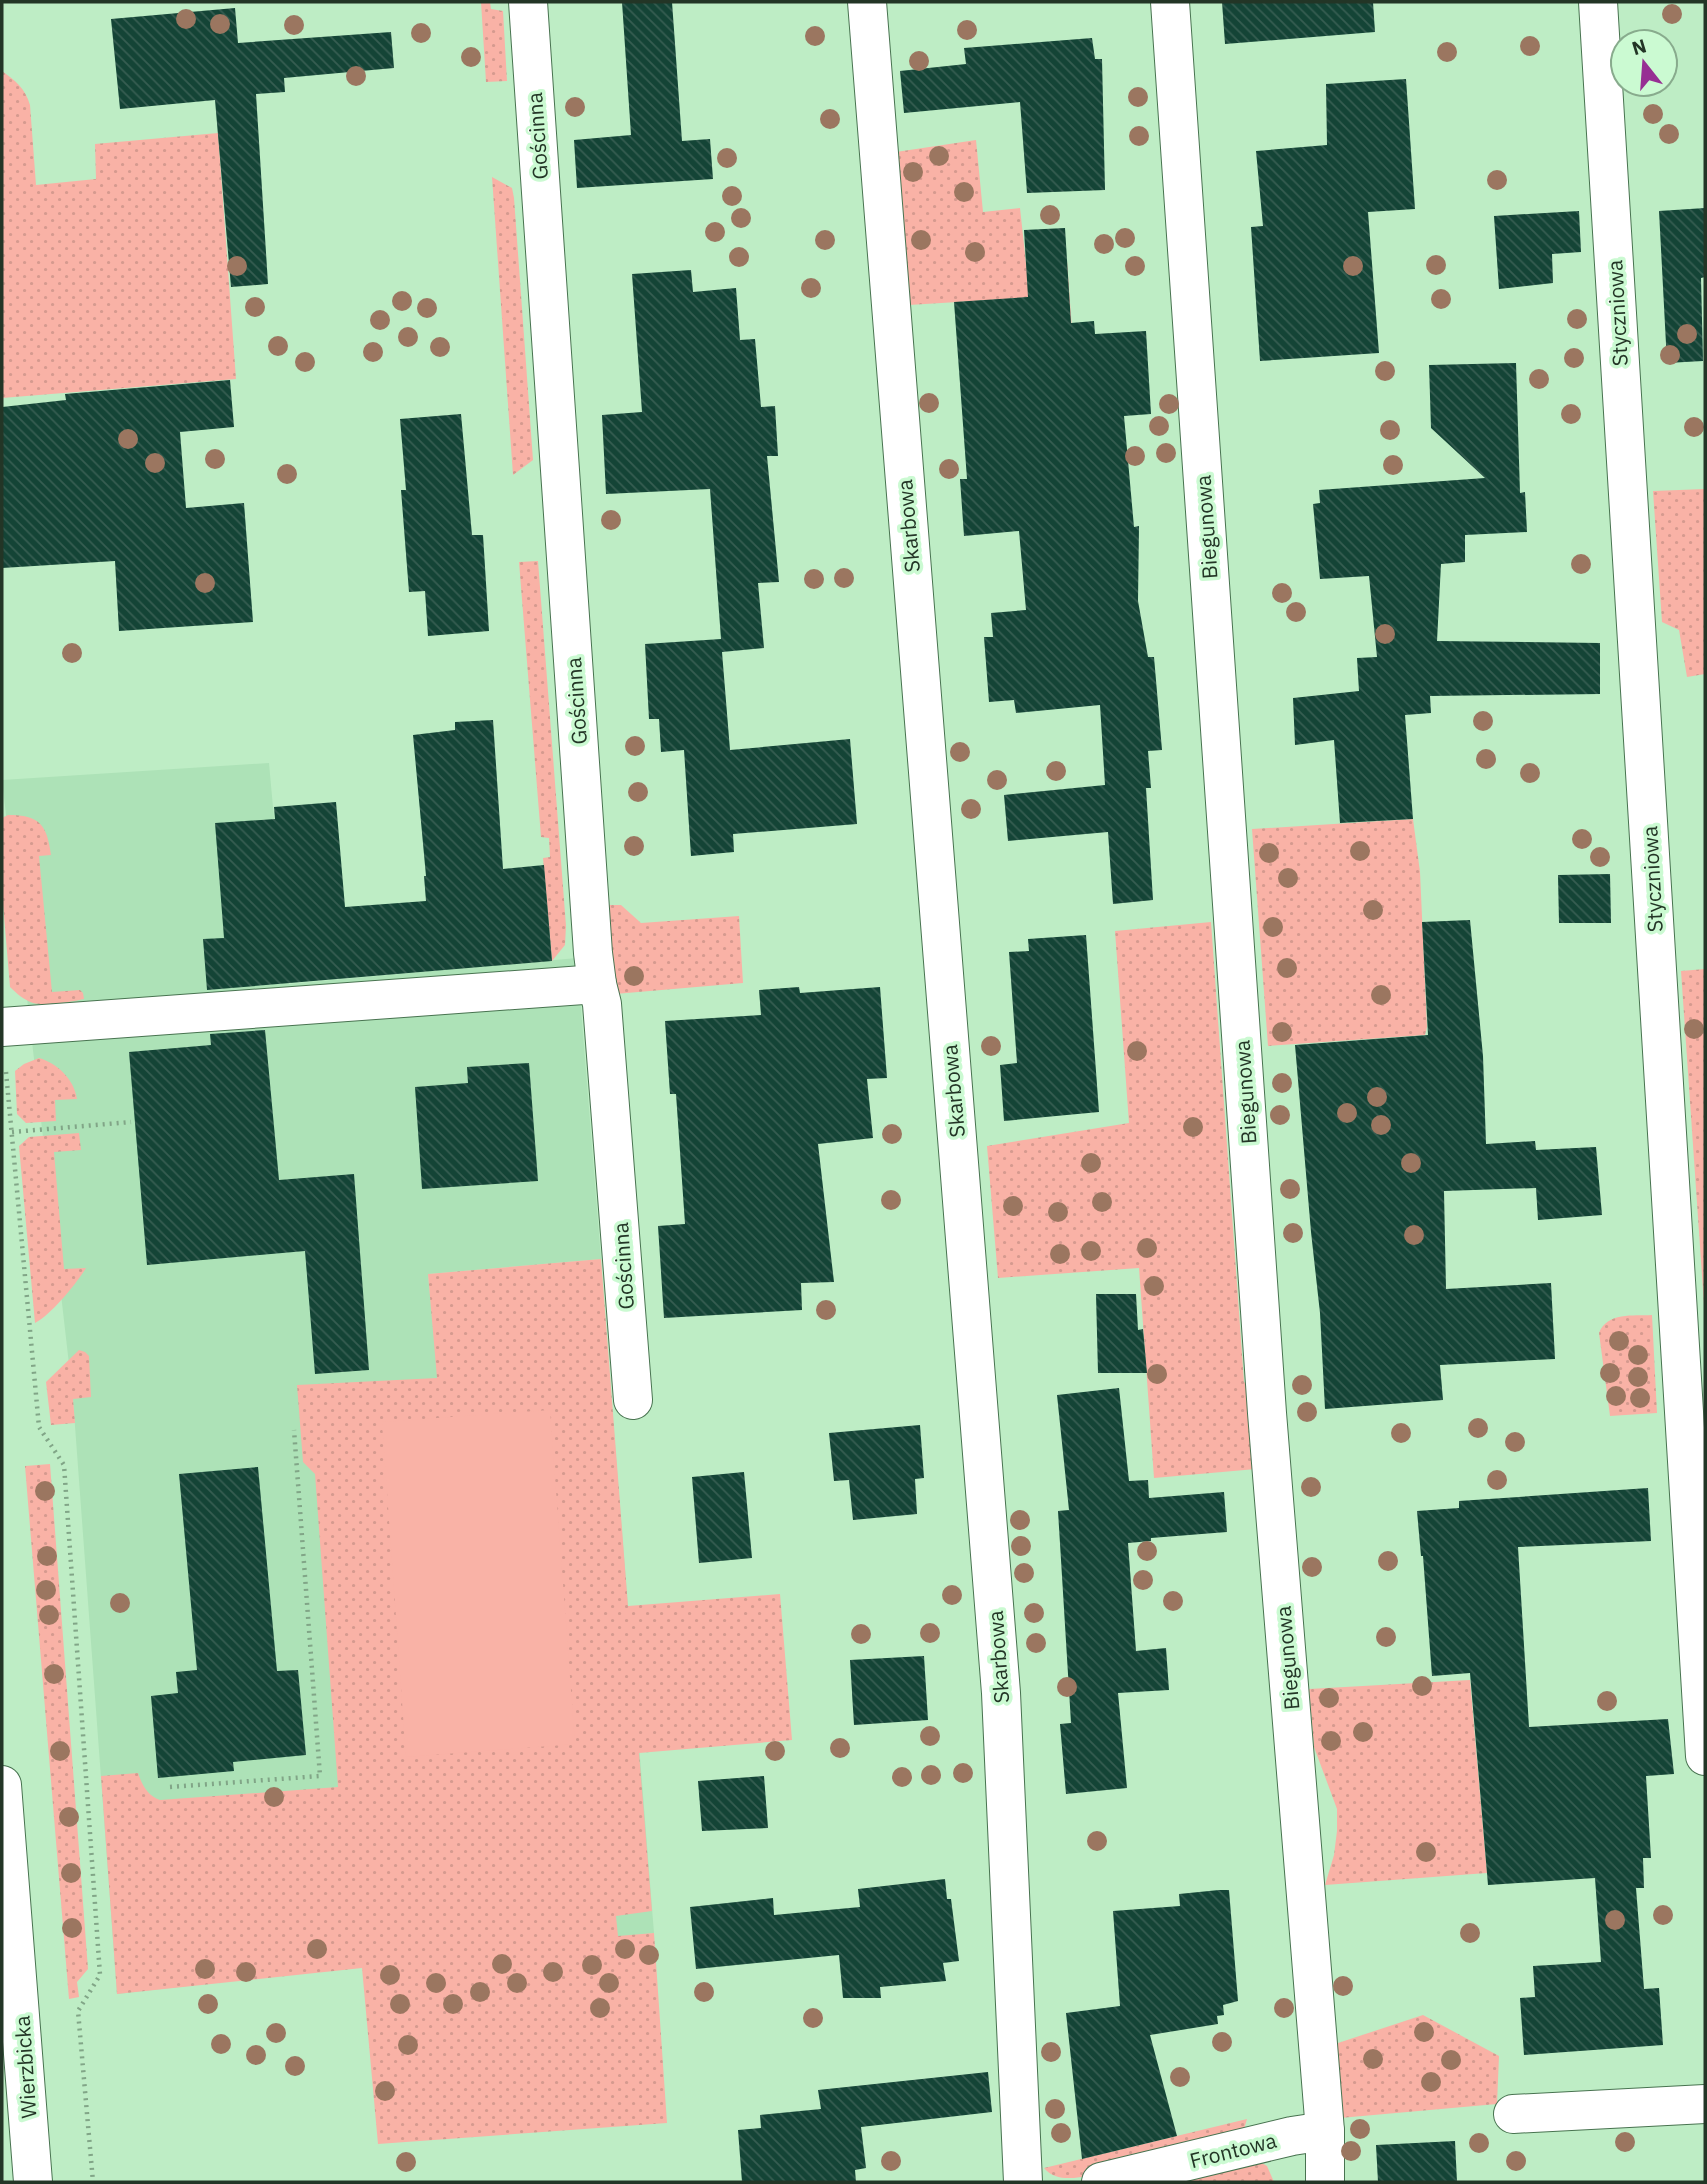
<svg xmlns="http://www.w3.org/2000/svg" width="1707" height="2184" viewBox="0 0 1707 2184" font-family="'IBM Plex Sans',sans-serif">
  <style>
    .built { fill: #ade2b7 }
    .grass { fill: url(#grass-dots) }
    .park { fill: #f9b2a6 }
    .building { fill: url(#building-back-hatch) }
    .lines { fill: none; stroke-linecap: round; stroke-linejoin: round }
    .minor-casing { stroke: #487350; stroke-width: 40 }
    .path { stroke: #81a587; stroke-width: 4.5; stroke-dasharray: 2 5; stroke-linecap: butt }
    .minor { stroke: #fff; stroke-width: 38 }
    .tree { fill: #9b7660 }
    .labels { text-anchor: middle; dominant-baseline: central; stroke-width: 7; stroke-linejoin: round; paint-order: stroke }
    .street-label { font-size: 21px; fill: #233526; stroke: #cbfad2 }
  </style>
  <defs>
    <pattern id="grass-dots" width="8" height="8" patternUnits="userSpaceOnUse" patternTransform="scale(1.75)"><rect width="8" height="8" fill="#f9b2a6"/><path d="M2 2h.1M6 6h.1" fill="none" stroke="#d59a8f" stroke-width="1.8" stroke-linecap="round"/></pattern>
    <pattern id="building-back-hatch" width="6" height="6" patternUnits="userSpaceOnUse" patternTransform="scale(1.75)"><rect width="6" height="6" fill="#144436"/><path d="M-1 5l2 2M0 0l6 6M5-1l2 2" fill="none" stroke="#365d51"/></pattern>
  </defs>
  <rect width="100%" height="100%" fill="#beedc5"/>
  <polygon class="built" points="269,763 289,984 577,958 601,1259 428,1274 438,1378 609,1369 654,1933 117,1994 73,1399 2,780"/>
  <g class="grass">
    <polygon points="481,2 490,2 491,9 503,11 507,81 486,82"/>
    <path d="M2 71C16 81 25 88 30 105L36 185 96 179 95 144 218 133 236 379 2 398Z"/>
    <polygon points="976,140 983,212 1020,208 1026,263 1067,261 1074,357 1037,297 909,305 896,152"/>
    <polygon points="492,177 512,188 514,198 533,460 513,475"/>
    <polygon points="1705,489 1705,674 1687,677 1679,630 1662,622 1653,491"/>
    <polygon points="538,561 566,926 565,945 552,961 543,858 550,857 549,838 541,837 519,562"/>
    <path d="M8 815C40 815 47 825 51 855L39 856 52 992 80 990 83 993 84 999C72 1002 44 1006 33 1003 24 1000 16 993 10 987L2 892V818Z"/>
    <polygon points="1413,819 1420,872 1427,1027 1425,1035 1268,1046 1252,829"/>
    <polygon points="609,905 621,905 641,923 739,916 743,983 615,994"/>
    <polygon points="1211,922 1244,1382 1253,1390 1256,1469 1154,1478 1139,1268 998,1278 987,1146 1129,1123 1115,931"/>
    <polygon points="1705,969 1705,1319 1681,971"/>
    <path d="M39 1058C57 1063 74 1079 77 1099L55 1100 56 1121 26 1123 17 1114 15 1071 24 1064Z"/>
    <path d="M79 1133 81 1150 54 1152 64 1269 86 1268C76 1284 51 1315 35 1323L19 1146 29 1137Z"/>
    <path d="M601 1259 628 1606 780 1594 792 1740 639 1753 652 1911 616 1916 618 1936 654 1933 667 2123 378 2144 362 1968 117 1994 101 1776 138 1773C142 1785 148 1796 160 1800L338 1787 315 1474 303 1462 297 1385 437 1378 428 1274Z"/>
    <path d="M1652 1315 1657 1413 1610 1416 1599 1333C1607 1312 1633 1316 1652 1315Z"/>
    <polygon points="79,1350 85,1352 89,1356 91,1397 73,1399 75,1423 51,1425 46,1382"/>
    <polygon points="50,1464 88,1969 77,1982 79,1997 69,1999 25,1466"/>
    <polygon points="1470,1680 1487,1873 1325,1885 1334,1855 1337,1831 1337,1809 1314,1747 1309,1689"/>
    <polygon points="1423,2015 1499,2056 1497,2104 1340,2118 1335,2044"/>
    <path d="M1247 2119 1242 2136 1091 2176C1073 2178 1056 2182 1044 2168Z"/>
    <polygon points="1260,2162 1267,2166 1274,2182 1176,2182"/>
  </g>
  <polygon class="park" points="550,1410 575,1744 406,1757 382,1422"/>
  <g class="building">
    <polygon points="622,2 672,2 682,141 710,139 713,179 577,188 574,140 631,135"/>
    <polygon points="1222,2 1373,2 1375,32 1225,44"/>
    <polygon points="235,8 238,43 391,32 394,68 284,78 285,92 256,94 268,284 231,287 215,100 120,109 111,19"/>
    <polygon points="1092,38 1095,59 1102,59 1105,190 1027,193 1020,102 904,113 900,71 966,64 964,48"/>
    <polygon points="1406,79 1415,209 1368,212 1379,353 1260,361 1251,227 1263,226 1256,151 1327,145 1326,84"/>
    <polygon points="1705,208 1705,277 1701,278 1703,361 1667,363 1659,211"/>
    <polygon points="1579,211 1581,252 1552,254 1553,283 1499,289 1494,216"/>
    <polygon points="1065,228 1071,323 1094,321 1095,334 1146,331 1151,414 1124,416 1134,527 1139,526 1138,601 1148,657 1154,657 1162,750 1148,751 1151,788 1146,788 1153,900 1113,904 1108,832 1008,841 1004,795 1105,785 1100,705 1016,713 1014,700 989,702 984,637 993,637 991,613 1026,610 1019,531 964,536 960,479 967,479 954,302 1028,297 1024,230"/>
    <polygon points="691,270 693,292 736,288 740,340 755,339 761,407 775,406 778,456 767,456 779,582 758,583 764,648 722,652 730,750 850,739 857,824 733,834 734,852 691,856 684,750 661,752 659,719 649,719 645,644 721,639 710,489 606,494 602,415 642,412 632,274"/>
    <polygon points="1516,363 1520,493 1525,492 1527,532 1465,535 1465,562 1441,564 1437,641 1600,643 1600,694 1430,696 1431,713 1405,715 1413,819 1340,823 1334,740 1295,745 1293,698 1359,691 1357,658 1377,657 1369,576 1320,579 1313,504 1320,503 1319,490 1485,478 1431,428 1429,365"/>
    <polygon points="230,380 234,427 180,432 186,508 244,503 253,622 119,631 115,561 2,568 2,407 66,400 65,394"/>
    <polygon points="461,414 472,535 483,535 489,631 428,636 425,591 409,592 401,490 406,490 400,419"/>
    <polygon points="493,720 503,869 544,865 552,961 207,990 203,939 224,938 215,823 275,819 274,807 336,802 345,907 426,901 424,876 426,876 413,735 455,730 455,722"/>
    <polygon points="1610,874 1611,923 1559,923 1558,875"/>
    <polygon points="1470,920 1483,1056 1486,1144 1535,1141 1536,1150 1596,1147 1602,1215 1538,1220 1536,1188 1444,1191 1446,1289 1551,1283 1555,1359 1440,1365 1443,1400 1325,1409 1320,1313 1311,1232 1295,1045 1428,1035 1422,922"/>
    <polygon points="1086,935 1099,1112 1004,1121 1000,1065 1017,1063 1009,952 1029,951 1028,939"/>
    <polygon points="799,987 800,993 880,987 887,1078 867,1079 873,1138 818,1144 834,1282 801,1283 802,1310 664,1318 658,1226 685,1224 676,1094 670,1094 665,1021 761,1015 759,990"/>
    <polygon points="265,1030 279,1180 354,1174 369,1370 315,1374 305,1251 147,1265 129,1052 211,1045 210,1034"/>
    <polygon points="529,1063 538,1181 422,1189 415,1087 468,1083 467,1067"/>
    <polygon points="1096,1294 1136,1294 1138,1330 1143,1329 1147,1373 1098,1373"/>
    <polygon points="1119,1388 1129,1481 1148,1480 1149,1498 1224,1492 1227,1532 1151,1538 1151,1541 1128,1543 1136,1651 1166,1648 1169,1690 1118,1693 1127,1788 1066,1794 1060,1724 1071,1723 1058,1511 1069,1510 1057,1395"/>
    <polygon points="920,1425 924,1478 915,1479 917,1514 853,1520 849,1480 834,1481 829,1433"/>
    <polygon points="258,1467 277,1671 298,1670 306,1755 233,1762 234,1771 158,1778 151,1696 178,1693 176,1672 197,1670 179,1474"/>
    <polygon points="744,1472 752,1558 699,1563 692,1477"/>
    <polygon points="1648,1488 1651,1541 1518,1547 1529,1727 1668,1719 1674,1774 1646,1776 1651,1858 1643,1858 1644,1888 1636,1888 1644,1989 1659,1988 1663,2045 1524,2055 1520,1998 1535,1997 1533,1966 1601,1962 1595,1878 1488,1885 1470,1673 1432,1676 1423,1556 1421,1556 1417,1511 1459,1508 1459,1501"/>
    <polygon points="924,1656 928,1720 854,1725 850,1660"/>
    <polygon points="764,1776 768,1828 702,1831 698,1781"/>
    <polygon points="945,1879 947,1899 951,1899 959,1961 943,1963 946,1981 880,1987 881,1998 843,1998 839,1955 696,1969 690,1907 773,1898 774,1915 860,1907 858,1889"/>
    <polygon points="1219,1890 1229,1890 1238,2001 1223,2005 1224,2015 1217,2016 1218,2024 1150,2035 1177,2136 1082,2159 1066,2013 1120,2006 1113,1911 1180,1906 1179,1894"/>
    <polygon points="988,2072 992,2112 861,2127 866,2168 855,2170 856,2182 742,2182 738,2130 761,2128 760,2115 821,2109 818,2090"/>
    <polygon points="1455,2141 1457,2182 1378,2182 1376,2145"/>
  </g>
  <g class="lines">
    <defs>
      <g id="minor">
        <polyline points="528,2 593,953 597,984 602,1004 633,1400"/>
        <polyline points="867,2 1001,1693 1023,2182"/>
        <polyline points="1170,2 1267,1413 1325,2131 1325,2182"/>
        <polyline points="1598,2 1705,1756"/>
        <polyline points="2,1027 597,984"/>
        <polyline points="2,1785 33,2182"/>
        <polyline points="1513,2114 1705,2104"/>
        <polyline points="1101,2182 1292,2136 1325,2131"/>
      </g>
    </defs>
    <use href="#minor" class="minor-casing"/>
    <g class="path">
      <polyline points="6,1072 39,1427 64,1465 100,1975 78,2011 93,2182"/>
      <polyline points="12,1132 131,1122"/>
      <polyline points="170,1787 320,1776 294,1430"/>
    </g>
    <use href="#minor" class="minor"/>
  </g>
  <g class="tree">
    <circle cx="1672" cy="14" r="10"/>
    <circle cx="186" cy="19" r="10"/>
    <circle cx="220" cy="24" r="10"/>
    <circle cx="294" cy="25" r="10"/>
    <circle cx="967" cy="30" r="10"/>
    <circle cx="421" cy="33" r="10"/>
    <circle cx="815" cy="36" r="10"/>
    <circle cx="1530" cy="46" r="10"/>
    <circle cx="1447" cy="52" r="10"/>
    <circle cx="471" cy="57" r="10"/>
    <circle cx="919" cy="61" r="10"/>
    <circle cx="356" cy="76" r="10"/>
    <circle cx="1138" cy="97" r="10"/>
    <circle cx="575" cy="107" r="10"/>
    <circle cx="1653" cy="114" r="10"/>
    <circle cx="830" cy="119" r="10"/>
    <circle cx="1669" cy="134" r="10"/>
    <circle cx="1139" cy="136" r="10"/>
    <circle cx="939" cy="156" r="10"/>
    <circle cx="727" cy="158" r="10"/>
    <circle cx="913" cy="172" r="10"/>
    <circle cx="1497" cy="180" r="10"/>
    <circle cx="964" cy="192" r="10"/>
    <circle cx="732" cy="196" r="10"/>
    <circle cx="1050" cy="215" r="10"/>
    <circle cx="741" cy="218" r="10"/>
    <circle cx="715" cy="232" r="10"/>
    <circle cx="1125" cy="238" r="10"/>
    <circle cx="825" cy="240" r="10"/>
    <circle cx="921" cy="240" r="10"/>
    <circle cx="1104" cy="244" r="10"/>
    <circle cx="975" cy="252" r="10"/>
    <circle cx="739" cy="257" r="10"/>
    <circle cx="1436" cy="265" r="10"/>
    <circle cx="237" cy="266" r="10"/>
    <circle cx="1135" cy="266" r="10"/>
    <circle cx="1353" cy="266" r="10"/>
    <circle cx="811" cy="288" r="10"/>
    <circle cx="1441" cy="299" r="10"/>
    <circle cx="402" cy="301" r="10"/>
    <circle cx="255" cy="307" r="10"/>
    <circle cx="427" cy="308" r="10"/>
    <circle cx="1577" cy="319" r="10"/>
    <circle cx="380" cy="320" r="10"/>
    <circle cx="1687" cy="334" r="10"/>
    <circle cx="408" cy="337" r="10"/>
    <circle cx="278" cy="346" r="10"/>
    <circle cx="440" cy="347" r="10"/>
    <circle cx="373" cy="352" r="10"/>
    <circle cx="1670" cy="355" r="10"/>
    <circle cx="1574" cy="358" r="10"/>
    <circle cx="305" cy="362" r="10"/>
    <circle cx="1385" cy="371" r="10"/>
    <circle cx="1539" cy="379" r="10"/>
    <circle cx="929" cy="403" r="10"/>
    <circle cx="1169" cy="404" r="10"/>
    <circle cx="1571" cy="414" r="10"/>
    <circle cx="1159" cy="426" r="10"/>
    <circle cx="1694" cy="427" r="10"/>
    <circle cx="1390" cy="430" r="10"/>
    <circle cx="128" cy="439" r="10"/>
    <circle cx="1166" cy="453" r="10"/>
    <circle cx="1135" cy="456" r="10"/>
    <circle cx="215" cy="459" r="10"/>
    <circle cx="155" cy="463" r="10"/>
    <circle cx="1393" cy="465" r="10"/>
    <circle cx="949" cy="469" r="10"/>
    <circle cx="287" cy="474" r="10"/>
    <circle cx="611" cy="520" r="10"/>
    <circle cx="1581" cy="564" r="10"/>
    <circle cx="844" cy="578" r="10"/>
    <circle cx="814" cy="579" r="10"/>
    <circle cx="205" cy="583" r="10"/>
    <circle cx="1282" cy="593" r="10"/>
    <circle cx="1296" cy="612" r="10"/>
    <circle cx="1385" cy="634" r="10"/>
    <circle cx="72" cy="653" r="10"/>
    <circle cx="1483" cy="721" r="10"/>
    <circle cx="635" cy="746" r="10"/>
    <circle cx="960" cy="752" r="10"/>
    <circle cx="1486" cy="759" r="10"/>
    <circle cx="1056" cy="771" r="10"/>
    <circle cx="1530" cy="773" r="10"/>
    <circle cx="997" cy="780" r="10"/>
    <circle cx="638" cy="792" r="10"/>
    <circle cx="971" cy="809" r="10"/>
    <circle cx="1582" cy="839" r="10"/>
    <circle cx="634" cy="846" r="10"/>
    <circle cx="1360" cy="851" r="10"/>
    <circle cx="1269" cy="853" r="10"/>
    <circle cx="1600" cy="857" r="10"/>
    <circle cx="1288" cy="878" r="10"/>
    <circle cx="1373" cy="910" r="10"/>
    <circle cx="1273" cy="927" r="10"/>
    <circle cx="1287" cy="968" r="10"/>
    <circle cx="634" cy="976" r="10"/>
    <circle cx="1381" cy="995" r="10"/>
    <circle cx="1694" cy="1029" r="10"/>
    <circle cx="1282" cy="1032" r="10"/>
    <circle cx="991" cy="1046" r="10"/>
    <circle cx="1137" cy="1051" r="10"/>
    <circle cx="1282" cy="1083" r="10"/>
    <circle cx="1377" cy="1097" r="10"/>
    <circle cx="1347" cy="1113" r="10"/>
    <circle cx="1280" cy="1115" r="10"/>
    <circle cx="1381" cy="1125" r="10"/>
    <circle cx="1193" cy="1127" r="10"/>
    <circle cx="892" cy="1134" r="10"/>
    <circle cx="1091" cy="1163" r="10"/>
    <circle cx="1411" cy="1163" r="10"/>
    <circle cx="1290" cy="1189" r="10"/>
    <circle cx="891" cy="1200" r="10"/>
    <circle cx="1102" cy="1202" r="10"/>
    <circle cx="1013" cy="1206" r="10"/>
    <circle cx="1058" cy="1212" r="10"/>
    <circle cx="1293" cy="1233" r="10"/>
    <circle cx="1414" cy="1235" r="10"/>
    <circle cx="1147" cy="1248" r="10"/>
    <circle cx="1091" cy="1251" r="10"/>
    <circle cx="1060" cy="1254" r="10"/>
    <circle cx="1154" cy="1286" r="10"/>
    <circle cx="826" cy="1310" r="10"/>
    <circle cx="1619" cy="1341" r="10"/>
    <circle cx="1638" cy="1355" r="10"/>
    <circle cx="1610" cy="1373" r="10"/>
    <circle cx="1157" cy="1374" r="10"/>
    <circle cx="1638" cy="1377" r="10"/>
    <circle cx="1302" cy="1385" r="10"/>
    <circle cx="1616" cy="1396" r="10"/>
    <circle cx="1640" cy="1398" r="10"/>
    <circle cx="1307" cy="1412" r="10"/>
    <circle cx="1478" cy="1428" r="10"/>
    <circle cx="1401" cy="1433" r="10"/>
    <circle cx="1515" cy="1442" r="10"/>
    <circle cx="1497" cy="1480" r="10"/>
    <circle cx="1311" cy="1487" r="10"/>
    <circle cx="45" cy="1491" r="10"/>
    <circle cx="1020" cy="1520" r="10"/>
    <circle cx="1021" cy="1546" r="10"/>
    <circle cx="1147" cy="1551" r="10"/>
    <circle cx="47" cy="1556" r="10"/>
    <circle cx="1388" cy="1561" r="10"/>
    <circle cx="1312" cy="1567" r="10"/>
    <circle cx="1024" cy="1573" r="10"/>
    <circle cx="1143" cy="1580" r="10"/>
    <circle cx="46" cy="1590" r="10"/>
    <circle cx="952" cy="1595" r="10"/>
    <circle cx="1173" cy="1601" r="10"/>
    <circle cx="120" cy="1603" r="10"/>
    <circle cx="1034" cy="1613" r="10"/>
    <circle cx="49" cy="1615" r="10"/>
    <circle cx="930" cy="1633" r="10"/>
    <circle cx="861" cy="1634" r="10"/>
    <circle cx="1386" cy="1637" r="10"/>
    <circle cx="1036" cy="1643" r="10"/>
    <circle cx="54" cy="1674" r="10"/>
    <circle cx="1422" cy="1686" r="10"/>
    <circle cx="1067" cy="1687" r="10"/>
    <circle cx="1329" cy="1698" r="10"/>
    <circle cx="1607" cy="1701" r="10"/>
    <circle cx="1363" cy="1732" r="10"/>
    <circle cx="930" cy="1736" r="10"/>
    <circle cx="1331" cy="1741" r="10"/>
    <circle cx="840" cy="1748" r="10"/>
    <circle cx="60" cy="1751" r="10"/>
    <circle cx="775" cy="1751" r="10"/>
    <circle cx="963" cy="1773" r="10"/>
    <circle cx="931" cy="1775" r="10"/>
    <circle cx="902" cy="1777" r="10"/>
    <circle cx="274" cy="1797" r="10"/>
    <circle cx="69" cy="1817" r="10"/>
    <circle cx="1097" cy="1841" r="10"/>
    <circle cx="1426" cy="1852" r="10"/>
    <circle cx="71" cy="1873" r="10"/>
    <circle cx="1663" cy="1915" r="10"/>
    <circle cx="1615" cy="1920" r="10"/>
    <circle cx="72" cy="1928" r="10"/>
    <circle cx="1470" cy="1933" r="10"/>
    <circle cx="317" cy="1949" r="10"/>
    <circle cx="625" cy="1949" r="10"/>
    <circle cx="649" cy="1955" r="10"/>
    <circle cx="502" cy="1964" r="10"/>
    <circle cx="592" cy="1965" r="10"/>
    <circle cx="205" cy="1969" r="10"/>
    <circle cx="246" cy="1972" r="10"/>
    <circle cx="553" cy="1972" r="10"/>
    <circle cx="390" cy="1975" r="10"/>
    <circle cx="436" cy="1983" r="10"/>
    <circle cx="517" cy="1983" r="10"/>
    <circle cx="609" cy="1983" r="10"/>
    <circle cx="1343" cy="1986" r="10"/>
    <circle cx="480" cy="1992" r="10"/>
    <circle cx="704" cy="1992" r="10"/>
    <circle cx="208" cy="2004" r="10"/>
    <circle cx="400" cy="2004" r="10"/>
    <circle cx="453" cy="2004" r="10"/>
    <circle cx="600" cy="2008" r="10"/>
    <circle cx="1284" cy="2008" r="10"/>
    <circle cx="813" cy="2018" r="10"/>
    <circle cx="1424" cy="2032" r="10"/>
    <circle cx="276" cy="2033" r="10"/>
    <circle cx="1222" cy="2042" r="10"/>
    <circle cx="221" cy="2044" r="10"/>
    <circle cx="408" cy="2045" r="10"/>
    <circle cx="1051" cy="2052" r="10"/>
    <circle cx="256" cy="2055" r="10"/>
    <circle cx="1373" cy="2059" r="10"/>
    <circle cx="1451" cy="2060" r="10"/>
    <circle cx="295" cy="2066" r="10"/>
    <circle cx="1180" cy="2077" r="10"/>
    <circle cx="1431" cy="2082" r="10"/>
    <circle cx="385" cy="2091" r="10"/>
    <circle cx="1055" cy="2109" r="10"/>
    <circle cx="1360" cy="2129" r="10"/>
    <circle cx="1061" cy="2133" r="10"/>
    <circle cx="1625" cy="2142" r="10"/>
    <circle cx="1479" cy="2143" r="10"/>
    <circle cx="1351" cy="2151" r="10"/>
    <circle cx="891" cy="2161" r="10"/>
    <circle cx="1516" cy="2161" r="10"/>
    <circle cx="406" cy="2162" r="10"/>
  </g>
  <g class="labels">
    <g class="street-label">
      <text transform="translate(537 136) rotate(-94)">Gościnna</text>
      <text transform="translate(1617 313) rotate(-93)">Styczniowa</text>
      <text transform="translate(908 526) rotate(-95)">Skarbowa</text>
      <text transform="translate(1206 527) rotate(-94)">Biegunowa</text>
      <text transform="translate(576 701) rotate(-94)">Gościnna</text>
      <text transform="translate(1652 879) rotate(-93)">Styczniowa</text>
      <text transform="translate(953 1091) rotate(-95)">Skarbowa</text>
      <text transform="translate(1245 1092) rotate(-94)">Biegunowa</text>
      <text transform="translate(623 1266) rotate(-94)">Gościnna</text>
      <text transform="translate(998 1657) rotate(-94)">Skarbowa</text>
      <text transform="translate(1287 1658) rotate(-95)">Biegunowa</text>
      <text transform="translate(25 2067) rotate(-94)">Wierzbicka</text>
      <text transform="translate(1233 2150) rotate(-14)">Frontowa</text>
    </g>
  </g>
  <rect width="1707" height="2184" fill="none" stroke="#233526" stroke-width="7"/>
  <g transform="translate(1644 63) rotate(343)"><circle r="33" fill="#cbfad2" stroke="#88ab8d" stroke-width="2"/>
  <path d="M0-5L12 26L0 18L-12 26Z" fill="#972f93"/>
  <text y="-10" font-size="19" font-weight="bold" text-anchor="middle" fill="#233526">N</text>
  </g>
</svg>
